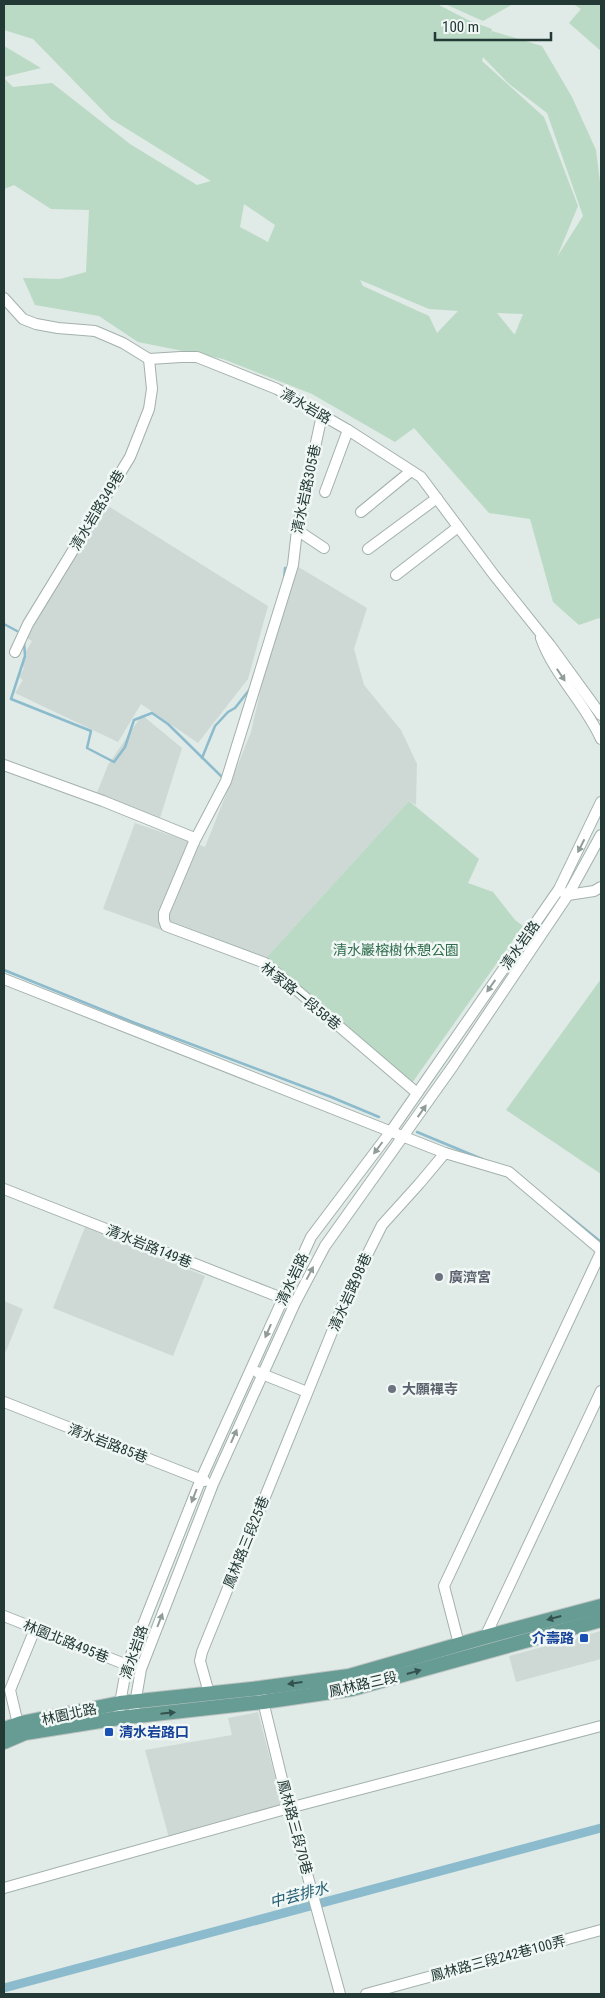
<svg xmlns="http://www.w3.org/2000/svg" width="605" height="1998" viewBox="0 0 605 1998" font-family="'Roboto Condensed','Noto Sans TC',sans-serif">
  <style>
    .built { fill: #ced9d5 }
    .green { fill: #badac5; fill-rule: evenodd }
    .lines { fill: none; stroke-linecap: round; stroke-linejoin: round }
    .stream { stroke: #8bbbcc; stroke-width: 2.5 }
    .canal { stroke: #8bbbcc; stroke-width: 9 }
    .minor-casing { stroke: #a3b1ad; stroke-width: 12 }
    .major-casing { stroke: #bdc4c2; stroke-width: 16 }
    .minor { stroke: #fff; stroke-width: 10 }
    .major { stroke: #679c94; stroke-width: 14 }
    .oneway { fill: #909c9a }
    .oneway2 { fill: #33524d }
    .worship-dot { fill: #6b7280; stroke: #f0f7f4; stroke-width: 2 }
    .transit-dot { fill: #1a4fb4; stroke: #f0f7f4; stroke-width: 2 }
    .labels { text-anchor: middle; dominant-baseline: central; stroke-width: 5; stroke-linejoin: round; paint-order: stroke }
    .street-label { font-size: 14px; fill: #223935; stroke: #f0f7f4 }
    .park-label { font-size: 14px; fill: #2f6d4d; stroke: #f0f7f4 }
    .worship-label { font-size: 14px; font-weight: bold; fill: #5b616d; stroke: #f0f7f4; text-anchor: start }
    .transit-label { font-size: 14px; font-weight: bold; fill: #164399; stroke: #f0f7f4; text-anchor: end }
    .water-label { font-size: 15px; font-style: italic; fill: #205b70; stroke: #f0f7f4 }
  </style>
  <rect width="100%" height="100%" fill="#e0eae6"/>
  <g class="built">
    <polygon points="105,504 268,606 248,679 198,743 141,704 118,742 15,693 23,680 19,677 24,668 21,666 27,655 25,653 32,641 27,638"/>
    <polygon points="290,562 367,608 354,649 364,685 401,730 417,764 416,805 409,801 266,958 253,963 103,909 135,823 205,847 251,732"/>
    <polygon points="142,715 182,748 160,818 96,795 108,765"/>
    <polygon points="85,1227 205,1276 173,1356 53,1308"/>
    <polygon points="4,1301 23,1309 4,1356"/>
    <polygon points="601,1631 601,1659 516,1682 509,1656"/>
    <polygon points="258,1712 283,1808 169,1838 145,1750 232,1735 228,1718"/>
  </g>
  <g class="green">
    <path d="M4 4H437L470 21 492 29 490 35 492 31 542 46 572 97 596 150 601 190V620L599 618 579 625 553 602 530 519 489 513 414 428 395 442 312 394 223 359 138 342 99 316 35 305 23 278 60 279 86 272 89 210 51 209 14 185 4 189V78L13 87 52 83 130 144 197 185 211 181 111 119 33 39 4 30ZM483 57 508 83 547 113 583 216 557 257 578 206 544 117 482 61ZM244 204 275 225 268 242 240 227ZM360 280 429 309 458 311 437 333 429 316 363 286ZM497 313 523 314 515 334H514Z"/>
    <polygon points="445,4 513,4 483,21"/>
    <polygon points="573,4 601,4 601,51 569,23 581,9"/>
    <polygon points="4,46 41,68 4,77"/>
    <polygon points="409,801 479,859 468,883 493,892 515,920 523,926 412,1083 266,958"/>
    <polygon points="601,979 601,1174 506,1110"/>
  </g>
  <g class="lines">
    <g class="stream">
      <polyline points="284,579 285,568"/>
      <polyline points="4,624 17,631"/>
      <polyline points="24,642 25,656 11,699 91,731 87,748 114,762 125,747 134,720 152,713 168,724 223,778"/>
      <polyline points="202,758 215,726 228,712 235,708 250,689"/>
      <polyline points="4,970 135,1023 331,1097 379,1117"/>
      <polyline points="417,1132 482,1159"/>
      <polyline points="559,1208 601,1242"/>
    </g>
    <polyline class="canal" points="4,1988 601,1828"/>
    <defs>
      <g id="minor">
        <polyline points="4,298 23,319 36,324 58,328 95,331 123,343 149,359 181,357 197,357 277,389 348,430 421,477 494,575 550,645 601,715"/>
        <polyline points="325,492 348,430"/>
        <polyline points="361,512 411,471"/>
        <polyline points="297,530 324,548"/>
        <polyline points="368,549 437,498"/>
        <polyline points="396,575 458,527"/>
        <path d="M541 638C554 675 585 703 601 739"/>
        <polyline points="15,652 28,624 130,457 149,409 152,389 149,359"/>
        <polyline points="4,765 103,801 192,837 194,842 164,913 164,920 166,926 265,963 417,1093"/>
        <polyline points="194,842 226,781 293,565 297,530 322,415"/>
        <polyline points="564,893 568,895 594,891 601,887"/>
        <polyline points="4,979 445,1153 509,1172 601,1250"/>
        <polyline points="4,1189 287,1300"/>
        <polyline points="257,1372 307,1392"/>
        <polyline points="4,1402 205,1481"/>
        <polyline points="4,1616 127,1665"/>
        <polyline points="485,1637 601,1391"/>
        <polyline points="459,1644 444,1586 601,1252"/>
        <polyline points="209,1693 200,1661 202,1652 347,1295 382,1225 419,1184 445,1153"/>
        <polyline points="262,1697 289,1808 340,1994"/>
        <polyline points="133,1716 141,1669 213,1484 295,1303 325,1246 453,1066 568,895 601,835"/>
        <polyline points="119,1718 120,1703 127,1665 201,1479 311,1237 391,1131 559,889 601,802"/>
        <polyline points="18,1724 10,1690 35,1629"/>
        <polyline points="4,1888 289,1808 601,1726"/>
        <polyline points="366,1994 601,1930"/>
      </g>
      <g id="major">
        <polyline points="4,1729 21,1723 120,1703 260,1688 349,1676 485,1637 601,1606"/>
        <polyline points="4,1742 25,1733 119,1718 263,1702 352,1689 601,1620"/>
      </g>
    </defs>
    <use href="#minor" class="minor-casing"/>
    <use href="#major" class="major-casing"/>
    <use href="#minor" class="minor"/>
    <use href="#major" class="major"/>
  </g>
  <defs><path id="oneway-solid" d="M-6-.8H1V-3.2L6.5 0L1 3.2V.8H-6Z" transform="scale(1.25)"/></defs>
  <g class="oneway">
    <use href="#oneway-solid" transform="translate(561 675) rotate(56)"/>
    <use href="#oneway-solid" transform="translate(581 846) rotate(117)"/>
    <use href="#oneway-solid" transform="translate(491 986) rotate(125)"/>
    <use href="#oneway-solid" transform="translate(422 1111) rotate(-55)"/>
    <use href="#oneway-solid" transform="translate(378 1148) rotate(127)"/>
    <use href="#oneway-solid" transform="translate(310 1273) rotate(-62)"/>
    <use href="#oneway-solid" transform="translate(268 1331) rotate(114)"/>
    <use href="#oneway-solid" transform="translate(234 1436) rotate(-66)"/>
    <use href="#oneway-solid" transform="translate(194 1496) rotate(111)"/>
    <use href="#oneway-solid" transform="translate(160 1620) rotate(-69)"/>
  </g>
  <g class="oneway2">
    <use href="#oneway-solid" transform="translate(554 1618) rotate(165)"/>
    <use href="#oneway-solid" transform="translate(414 1672) rotate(-16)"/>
    <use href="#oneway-solid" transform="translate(295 1683) rotate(172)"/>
    <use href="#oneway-solid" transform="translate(168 1713) rotate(-6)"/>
  </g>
  <g class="worship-dot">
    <circle cx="439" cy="1277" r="5"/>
    <circle cx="392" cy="1389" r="5"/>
  </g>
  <g class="transit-dot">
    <rect x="579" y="1633" width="10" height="10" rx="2.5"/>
    <rect x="104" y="1727" width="10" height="10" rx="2.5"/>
  </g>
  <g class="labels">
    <g class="street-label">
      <text transform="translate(306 406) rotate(30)">清水岩路</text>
      <text transform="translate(306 489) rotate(-78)">清水岩路305巷</text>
      <text transform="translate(97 510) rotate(-59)">清水岩路349巷</text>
      <text transform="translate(520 945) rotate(-55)">清水岩路</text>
      <text transform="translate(301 996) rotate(39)">林家路一段58巷</text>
      <text transform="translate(149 1246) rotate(22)">清水岩路149巷</text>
      <text transform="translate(292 1279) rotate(-65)">清水岩路</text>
      <text transform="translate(350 1292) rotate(-66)">清水岩路98巷</text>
      <text transform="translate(108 1443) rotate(21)">清水岩路85巷</text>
      <text transform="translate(246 1542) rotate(-68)">鳳林路三段25巷</text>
      <text transform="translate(66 1641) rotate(22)">林園北路495巷</text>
      <text transform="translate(134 1652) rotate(-71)">清水岩路</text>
      <text transform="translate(363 1684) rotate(-13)">鳳林路三段</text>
      <text transform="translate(69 1714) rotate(-12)">林園北路</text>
      <text transform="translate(295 1827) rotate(75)">鳳林路三段70巷</text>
      <text transform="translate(498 1958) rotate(-15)">鳳林路三段242巷100弄</text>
    </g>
    <g class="park-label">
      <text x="396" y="950">清水巖榕樹休憩公園</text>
    </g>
    <g class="worship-label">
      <text x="449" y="1277">廣濟宮</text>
      <text x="402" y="1389">大願禪寺</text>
    </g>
    <g class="transit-label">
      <text x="574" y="1638">介壽路</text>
      <text x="119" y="1732" text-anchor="start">清水岩路口</text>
    </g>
    <g class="water-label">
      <text transform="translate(299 1895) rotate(-15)">中芸排水</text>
    </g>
  </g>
  <rect width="605" height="1998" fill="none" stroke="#223935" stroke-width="10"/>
  <path d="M435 32v8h116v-8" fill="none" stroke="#223935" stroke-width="2.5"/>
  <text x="442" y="32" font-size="15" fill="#223935" stroke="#f0f7f4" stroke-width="4" paint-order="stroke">100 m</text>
</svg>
